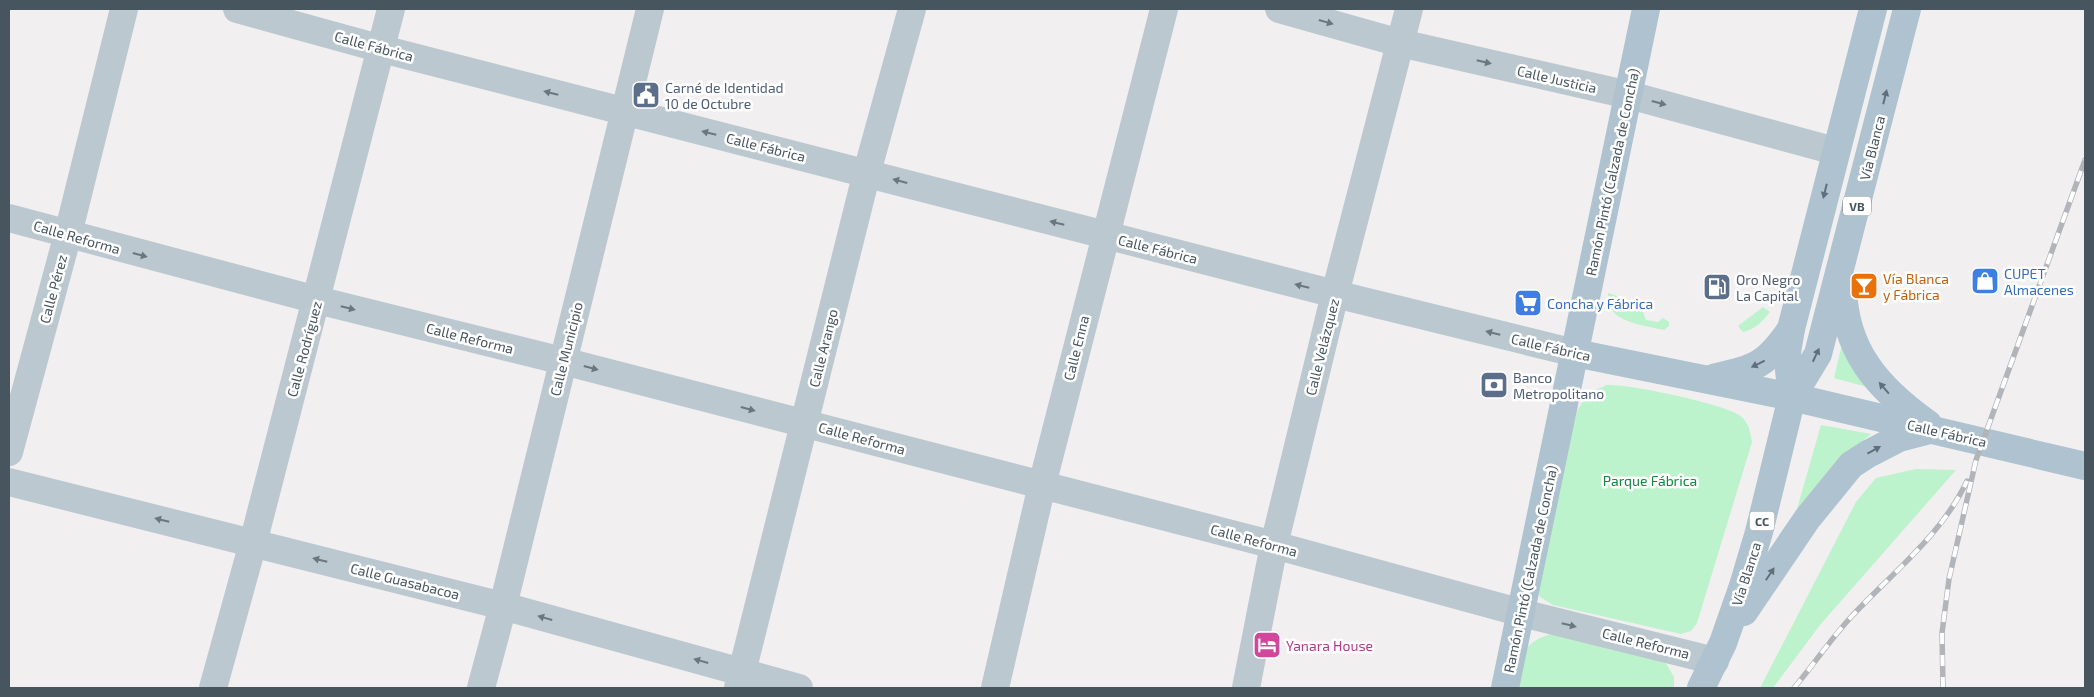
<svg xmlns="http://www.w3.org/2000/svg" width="2094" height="697" viewBox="0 0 2094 697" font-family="'Exo 2',sans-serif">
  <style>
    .green { fill: #bcf2cc }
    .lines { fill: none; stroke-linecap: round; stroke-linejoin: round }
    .minor { stroke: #bcc8cf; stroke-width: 28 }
    .major { stroke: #aec2d0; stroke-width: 28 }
    .rail-casing { stroke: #b1b5ba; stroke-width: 5.5 }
    .rail { stroke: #fff; stroke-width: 4; stroke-dasharray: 11; stroke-linecap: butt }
    .oneway { fill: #697880 }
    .oneway2 { fill: #60707a }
    .labels { text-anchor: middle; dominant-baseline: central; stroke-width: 5; stroke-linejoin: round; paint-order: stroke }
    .shield { fill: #fff; stroke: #7e888e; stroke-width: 1 }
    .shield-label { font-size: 12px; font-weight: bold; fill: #46555e }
    .street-label { font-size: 14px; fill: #46555e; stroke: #fff }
    .service-label { font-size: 14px; fill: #4e5e75; stroke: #fff; text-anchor: start }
    .shop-label { font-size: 14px; fill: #366cbe; stroke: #fff; text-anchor: start }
    .food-label { font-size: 14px; fill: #c56008; stroke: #fff; text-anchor: start }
    .park-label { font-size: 14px; fill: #128541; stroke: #fff }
    .hotel-label { font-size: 14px; fill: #b23c85; stroke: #fff; text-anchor: start }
  </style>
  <rect width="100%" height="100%" fill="#f2eff0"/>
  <g class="green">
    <path d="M1608 293 1617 296 1623 306 1643 312 1646 320 1658 322 1663 318 1669 322V326L1664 330C1643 325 1604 322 1608 293Z"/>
    <path d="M1763 307 1770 312C1762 322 1755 329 1743 332L1738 326Z"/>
    <polygon points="1842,344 1871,388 1834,378"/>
    <path d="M1607 385C1629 384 1721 403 1739 415 1749 422 1750 431 1752 442L1697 623 1691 631 1681 634 1553 605 1540 597 1536 587 1577 411 1588 393Z"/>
    <path d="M1821 425 1871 434C1834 463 1819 484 1793 523Z"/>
    <polygon points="1916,469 1956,470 1820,625 1773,688 1760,688 1856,502 1876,478"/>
    <path d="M1551 634 1664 660 1674 677V688H1516C1521 661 1519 643 1551 634Z"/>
  </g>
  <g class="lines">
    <g class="minor">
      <polyline points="237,9 382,49 1335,294 1575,353"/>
      <polyline points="1279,9 1400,43 1629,95 1835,151"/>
      <polyline points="9,218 317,300 563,361 1274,545 1522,613 1715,661"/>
      <polyline points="9,452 68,234 124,9"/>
      <polyline points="9,482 503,606 799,688"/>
      <polyline points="213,688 253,543 391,9"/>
      <polyline points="481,688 503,606 650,9"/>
      <polyline points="738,688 867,172 912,9"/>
      <polyline points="995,688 1042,485 1164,9"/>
      <polyline points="1246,688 1274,545 1335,294 1409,9"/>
    </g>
    <g class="major">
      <path d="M1843 284C1843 349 1877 388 1928 424"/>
      <polyline points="1575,353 1792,397 2085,466"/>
      <path d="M1713 378C1755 368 1766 366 1791 329"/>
      <polyline points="1792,397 1787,352 1791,329 1873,9"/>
      <polyline points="1744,612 1807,519 1851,465 1868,454 1899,438 1930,430"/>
      <polyline points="1505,688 1646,9"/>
      <polyline points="1701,688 1723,643 1743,586 1759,532 1792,397 1818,354 1907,9"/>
    </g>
    <defs>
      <g id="rail">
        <path d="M1794 688C1813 665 1831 639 1851 617 1891 574 1942 535 1967 481"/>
        <polyline points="1943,688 1942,633 1949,579 1976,460 2085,160"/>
      </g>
    </defs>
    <use href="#rail" class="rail-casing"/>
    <use href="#rail" class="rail"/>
  </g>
  <defs><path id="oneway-solid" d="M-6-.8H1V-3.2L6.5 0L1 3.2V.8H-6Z" transform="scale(1.25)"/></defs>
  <g class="oneway">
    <use href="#oneway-solid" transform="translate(1326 22) rotate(16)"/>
    <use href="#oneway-solid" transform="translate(1484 62) rotate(13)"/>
    <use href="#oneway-solid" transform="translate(551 93) rotate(-166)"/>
    <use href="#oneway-solid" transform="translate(1659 103) rotate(15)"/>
    <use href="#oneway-solid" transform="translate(709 133) rotate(-166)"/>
    <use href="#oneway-solid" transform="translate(900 181) rotate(-165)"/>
    <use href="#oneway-solid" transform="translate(1057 223) rotate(-166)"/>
    <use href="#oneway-solid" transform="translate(140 255) rotate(15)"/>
    <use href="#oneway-solid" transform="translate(1302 286) rotate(-166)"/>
    <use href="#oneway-solid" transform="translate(348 308) rotate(14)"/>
    <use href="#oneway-solid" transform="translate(1493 333) rotate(-166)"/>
    <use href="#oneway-solid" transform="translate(591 368) rotate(15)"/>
    <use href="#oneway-solid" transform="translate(748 409) rotate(15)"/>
    <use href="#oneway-solid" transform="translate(162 520) rotate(-166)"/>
    <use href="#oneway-solid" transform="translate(320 560) rotate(-166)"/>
    <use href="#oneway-solid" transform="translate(545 618) rotate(-164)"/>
    <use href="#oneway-solid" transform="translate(1569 625) rotate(14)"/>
    <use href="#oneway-solid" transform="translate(701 661) rotate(-164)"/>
  </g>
  <g class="oneway2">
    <use href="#oneway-solid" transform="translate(1885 97) rotate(-76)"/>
    <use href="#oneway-solid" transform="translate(1825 191) rotate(104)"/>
    <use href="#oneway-solid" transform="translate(1816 355) rotate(-65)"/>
    <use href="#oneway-solid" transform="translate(1758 364) rotate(154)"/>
    <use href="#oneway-solid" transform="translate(1884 388) rotate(-131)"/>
    <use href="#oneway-solid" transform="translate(1874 450) rotate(-29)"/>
    <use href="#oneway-solid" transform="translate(1770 574) rotate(-56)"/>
  </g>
  <defs>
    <symbol id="civic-square" viewBox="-11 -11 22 22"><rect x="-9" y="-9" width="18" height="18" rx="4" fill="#5c6f8a" stroke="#fff"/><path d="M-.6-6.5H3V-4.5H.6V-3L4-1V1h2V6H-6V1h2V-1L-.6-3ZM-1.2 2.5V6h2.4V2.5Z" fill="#fff"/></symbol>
    <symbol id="shop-square" viewBox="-11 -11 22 22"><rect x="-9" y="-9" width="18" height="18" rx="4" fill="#3f7fe0" stroke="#fff"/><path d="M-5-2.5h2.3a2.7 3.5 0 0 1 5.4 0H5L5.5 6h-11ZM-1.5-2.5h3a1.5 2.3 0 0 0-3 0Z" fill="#fff"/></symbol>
    <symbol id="bar-square" viewBox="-11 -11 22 22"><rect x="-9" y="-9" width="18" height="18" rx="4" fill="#e8710a" stroke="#fff"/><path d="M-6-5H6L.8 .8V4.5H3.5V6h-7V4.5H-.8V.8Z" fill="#fff"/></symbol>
    <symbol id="fuel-square" viewBox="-11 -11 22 22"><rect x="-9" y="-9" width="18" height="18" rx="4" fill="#5c6f8a" stroke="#fff"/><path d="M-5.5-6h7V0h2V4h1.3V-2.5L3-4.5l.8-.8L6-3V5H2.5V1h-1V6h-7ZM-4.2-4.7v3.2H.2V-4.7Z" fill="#fff"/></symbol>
    <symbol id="supermarket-square" viewBox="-11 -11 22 22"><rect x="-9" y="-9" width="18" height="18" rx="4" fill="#3f7fe0" stroke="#fff"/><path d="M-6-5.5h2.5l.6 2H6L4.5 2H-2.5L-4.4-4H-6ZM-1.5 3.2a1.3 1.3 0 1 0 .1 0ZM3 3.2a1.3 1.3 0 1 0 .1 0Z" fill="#fff"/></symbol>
    <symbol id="bank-square" viewBox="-11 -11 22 22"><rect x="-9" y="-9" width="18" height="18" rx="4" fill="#5c6f8a" stroke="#fff"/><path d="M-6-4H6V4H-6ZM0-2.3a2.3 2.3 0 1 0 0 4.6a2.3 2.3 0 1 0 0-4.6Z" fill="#fff"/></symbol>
    <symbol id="hotel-square" viewBox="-11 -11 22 22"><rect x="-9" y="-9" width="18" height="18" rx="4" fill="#d1479c" stroke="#fff"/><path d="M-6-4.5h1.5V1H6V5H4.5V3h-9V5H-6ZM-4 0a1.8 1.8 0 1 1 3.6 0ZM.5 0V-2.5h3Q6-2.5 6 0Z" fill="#fff"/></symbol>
  </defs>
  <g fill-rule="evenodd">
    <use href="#civic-square" x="630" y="79" width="32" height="32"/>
    <use href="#shop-square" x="1969" y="265" width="32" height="32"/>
    <use href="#bar-square" x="1848" y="270" width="32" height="32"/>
    <use href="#fuel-square" x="1701" y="271" width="32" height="32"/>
    <use href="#supermarket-square" x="1512" y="287" width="32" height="32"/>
    <use href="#bank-square" x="1478" y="369" width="32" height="32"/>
    <use href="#hotel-square" x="1251" y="629" width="32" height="32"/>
  </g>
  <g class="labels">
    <g class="shield">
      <rect x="1843" y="196.5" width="28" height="19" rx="4"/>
      <rect x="1749.5" y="511.5" width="25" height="19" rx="4"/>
    </g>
    <g class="shield-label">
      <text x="1857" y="206">VB</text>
      <text x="1762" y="521">CC</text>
    </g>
    <g class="street-label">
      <text transform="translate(374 46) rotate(15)">Calle Fábrica</text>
      <text transform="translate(1557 79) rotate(13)">Calle Justicia</text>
      <text transform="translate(766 147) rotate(14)">Calle Fábrica</text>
      <text transform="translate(1872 148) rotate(-76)">Vía Blanca</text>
      <text transform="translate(1612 172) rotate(-78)">Ramón Pintó (Calzada de Concha)</text>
      <text transform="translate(77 237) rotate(16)">Calle Reforma</text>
      <text transform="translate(1158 249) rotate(14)">Calle Fábrica</text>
      <text transform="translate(53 289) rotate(-75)">Calle Pérez</text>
      <text transform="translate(470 338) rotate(14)">Calle Reforma</text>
      <text transform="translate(1322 347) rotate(-76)">Calle Velázquez</text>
      <text transform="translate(1551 347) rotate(13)">Calle Fábrica</text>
      <text transform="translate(823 348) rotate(-76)">Calle Arango</text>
      <text transform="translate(1076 348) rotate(-76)">Calle Enna</text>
      <text transform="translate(304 349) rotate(-75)">Calle Rodríguez</text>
      <text transform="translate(566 349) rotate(-76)">Calle Municipio</text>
      <text transform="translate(1947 433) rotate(13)">Calle Fábrica</text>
      <text transform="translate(862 438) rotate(15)">Calle Reforma</text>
      <text transform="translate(1254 540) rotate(15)">Calle Reforma</text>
      <text transform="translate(1530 569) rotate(-78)">Ramón Pintó (Calzada de Concha)</text>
      <text transform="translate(1746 574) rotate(-72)">Vía Blanca</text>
      <text transform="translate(405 581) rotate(14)">Calle Guasabacoa</text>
      <text transform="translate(1646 643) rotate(14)">Calle Reforma</text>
    </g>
    <g class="service-label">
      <text x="665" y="87">Carné de Identidad<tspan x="665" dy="16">10 de Octubre</tspan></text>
      <text x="1736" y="279">Oro Negro<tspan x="1736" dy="16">La Capital</tspan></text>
      <text x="1513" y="377">Banco<tspan x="1513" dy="16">Metropolitano</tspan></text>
    </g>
    <g class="shop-label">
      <text x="2004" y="273">CUPET<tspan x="2004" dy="16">Almacenes</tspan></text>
      <text x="1547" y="303">Concha y Fábrica</text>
    </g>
    <g class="food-label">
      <text x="1883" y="278">Vía Blanca<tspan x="1883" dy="16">y Fábrica</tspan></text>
    </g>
    <g class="park-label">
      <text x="1650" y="480">Parque Fábrica</text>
    </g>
    <g class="hotel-label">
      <text x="1286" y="645">Yanara House</text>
    </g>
  </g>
  <rect width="2094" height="697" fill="none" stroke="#46555e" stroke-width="20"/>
</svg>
